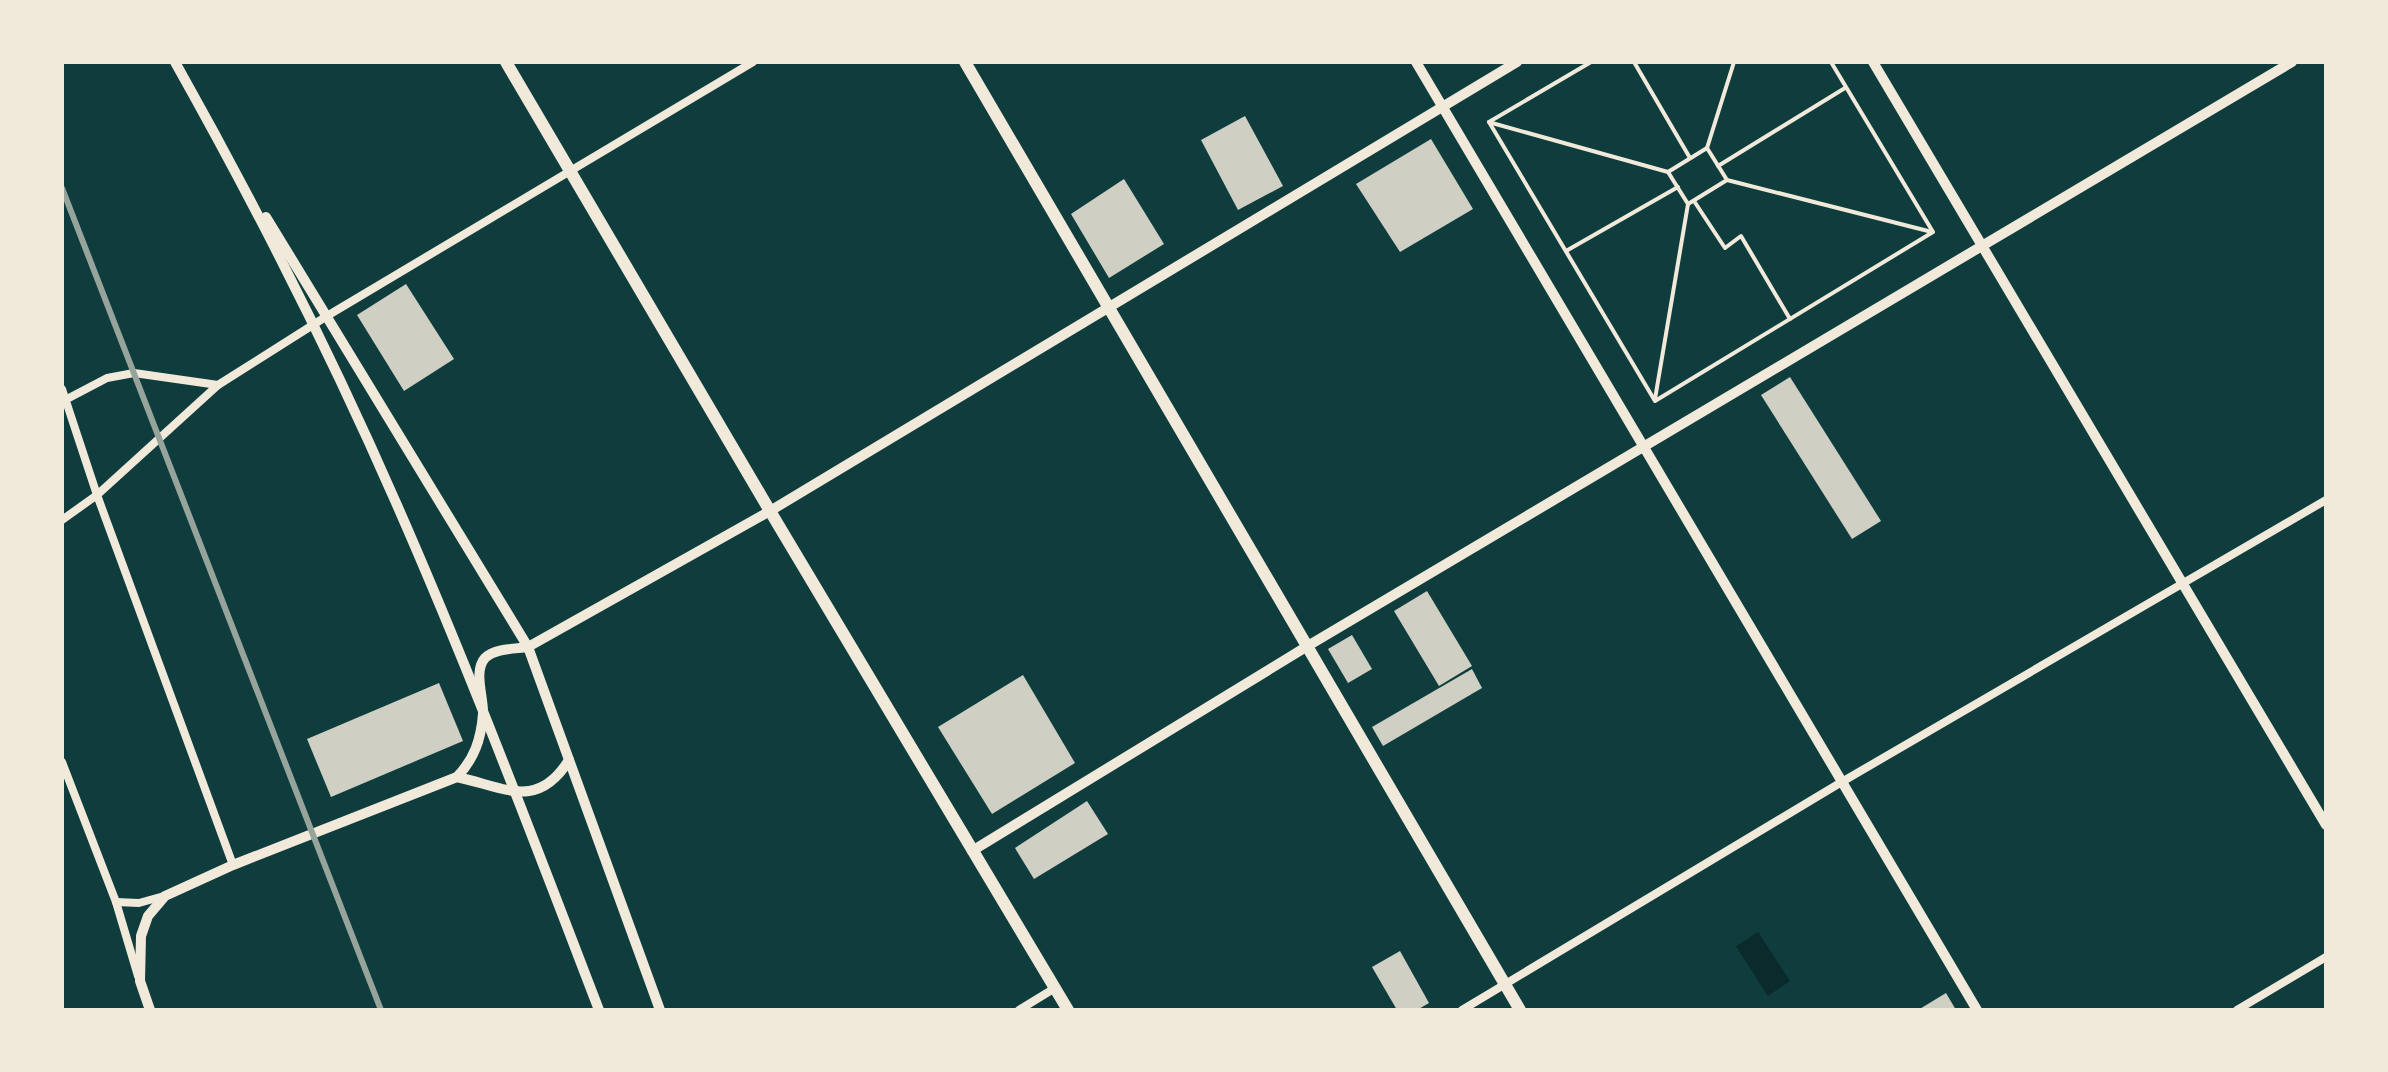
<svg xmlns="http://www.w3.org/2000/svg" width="2388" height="1072" viewBox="0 0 2388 1072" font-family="'DM Sans',sans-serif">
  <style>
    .water { fill: #0a2a2b }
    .building { fill: #cfcfc3 }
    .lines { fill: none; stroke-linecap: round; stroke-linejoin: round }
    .path { stroke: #f1e9da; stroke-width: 4 }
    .minor { stroke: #f1e9da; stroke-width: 8 }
    .tertiary { stroke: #f1e9da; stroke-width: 10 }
    .secondary { stroke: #f1e9da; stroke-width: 12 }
    .rail { stroke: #97a49c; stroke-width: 6 }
  </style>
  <rect width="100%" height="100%" fill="#0f3d3e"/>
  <polygon class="water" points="1758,932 1790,981 1768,996 1736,946"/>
  <g class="building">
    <polygon points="1245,116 1283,186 1238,210 1201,140"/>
    <polygon points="1431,139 1473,209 1400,252 1356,184"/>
    <polygon points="1124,179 1164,244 1109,278 1071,214"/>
    <polygon points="406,284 454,359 404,391 357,315"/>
    <polygon points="1790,377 1881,521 1852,539 1761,395"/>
    <polygon points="1427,591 1472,666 1439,686 1394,611"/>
    <polygon points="1352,635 1372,669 1348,683 1328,649"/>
    <polygon points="1472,669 1482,688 1383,746 1372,727"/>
    <polygon points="1023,675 1075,763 992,814 938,727"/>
    <polygon points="439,683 463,741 331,797 307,739"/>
    <polygon points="1087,801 1108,834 1034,879 1015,848"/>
    <polygon points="1400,951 1429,1003 1417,1010 1397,1010 1372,967"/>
    <polygon points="1946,993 1956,1010 1918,1010"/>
  </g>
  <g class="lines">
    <g class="path">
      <polyline points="1634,62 1690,158"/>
      <polyline points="1489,122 1655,401 1933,232 1831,62"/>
      <polyline points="1489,122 1591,62"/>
      <polyline points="1492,123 1668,172"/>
      <polyline points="1707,148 1734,62"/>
      <polyline points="1718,166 1845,88"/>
      <polyline points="1727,180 1688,204 1668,172 1707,148 1727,180 1932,232"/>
      <polyline points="1694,201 1725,248 1741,236 1790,319"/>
      <polyline points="1566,251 1678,187"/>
      <polyline points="1655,399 1688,204"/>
    </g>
    <g class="minor">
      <polyline points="62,389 97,495 233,865"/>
      <polyline points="67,399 107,378 134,373 218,385"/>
      <polyline points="62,520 97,495 218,385 327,316 753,62"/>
      <polyline points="62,762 116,902 138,976"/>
      <polyline points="116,902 139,903 164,896"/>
      <polyline points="1019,1010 1055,988"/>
      <polyline points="1462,1010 1840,783 2326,500"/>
      <polyline points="2237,1010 2326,957"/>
    </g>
    <g class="tertiary">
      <path d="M175 62C256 206 331 354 397 505 470 671 534 841 599 1010"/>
      <polyline points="1416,62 1977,1010"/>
      <polyline points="1873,62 2326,825"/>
      <polyline points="266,217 528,647 660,1010"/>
      <path d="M457 777C504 787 537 811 569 760"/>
      <polyline points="972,851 1306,647 2292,62"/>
      <path d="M150 1010 140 981 141 936 148 916 165 896 233 865 457 777C474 759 481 740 483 714 484 698 473 671 485 658 495 648 516 649 528 647L770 511 1517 62"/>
    </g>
    <g class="secondary">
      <polyline points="506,62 770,511 1068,1010"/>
      <polyline points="965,62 1520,1010"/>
    </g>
    <polyline class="rail" points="62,188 381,1010"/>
  </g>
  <rect width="2388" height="1072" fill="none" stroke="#f1e9da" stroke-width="128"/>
</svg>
